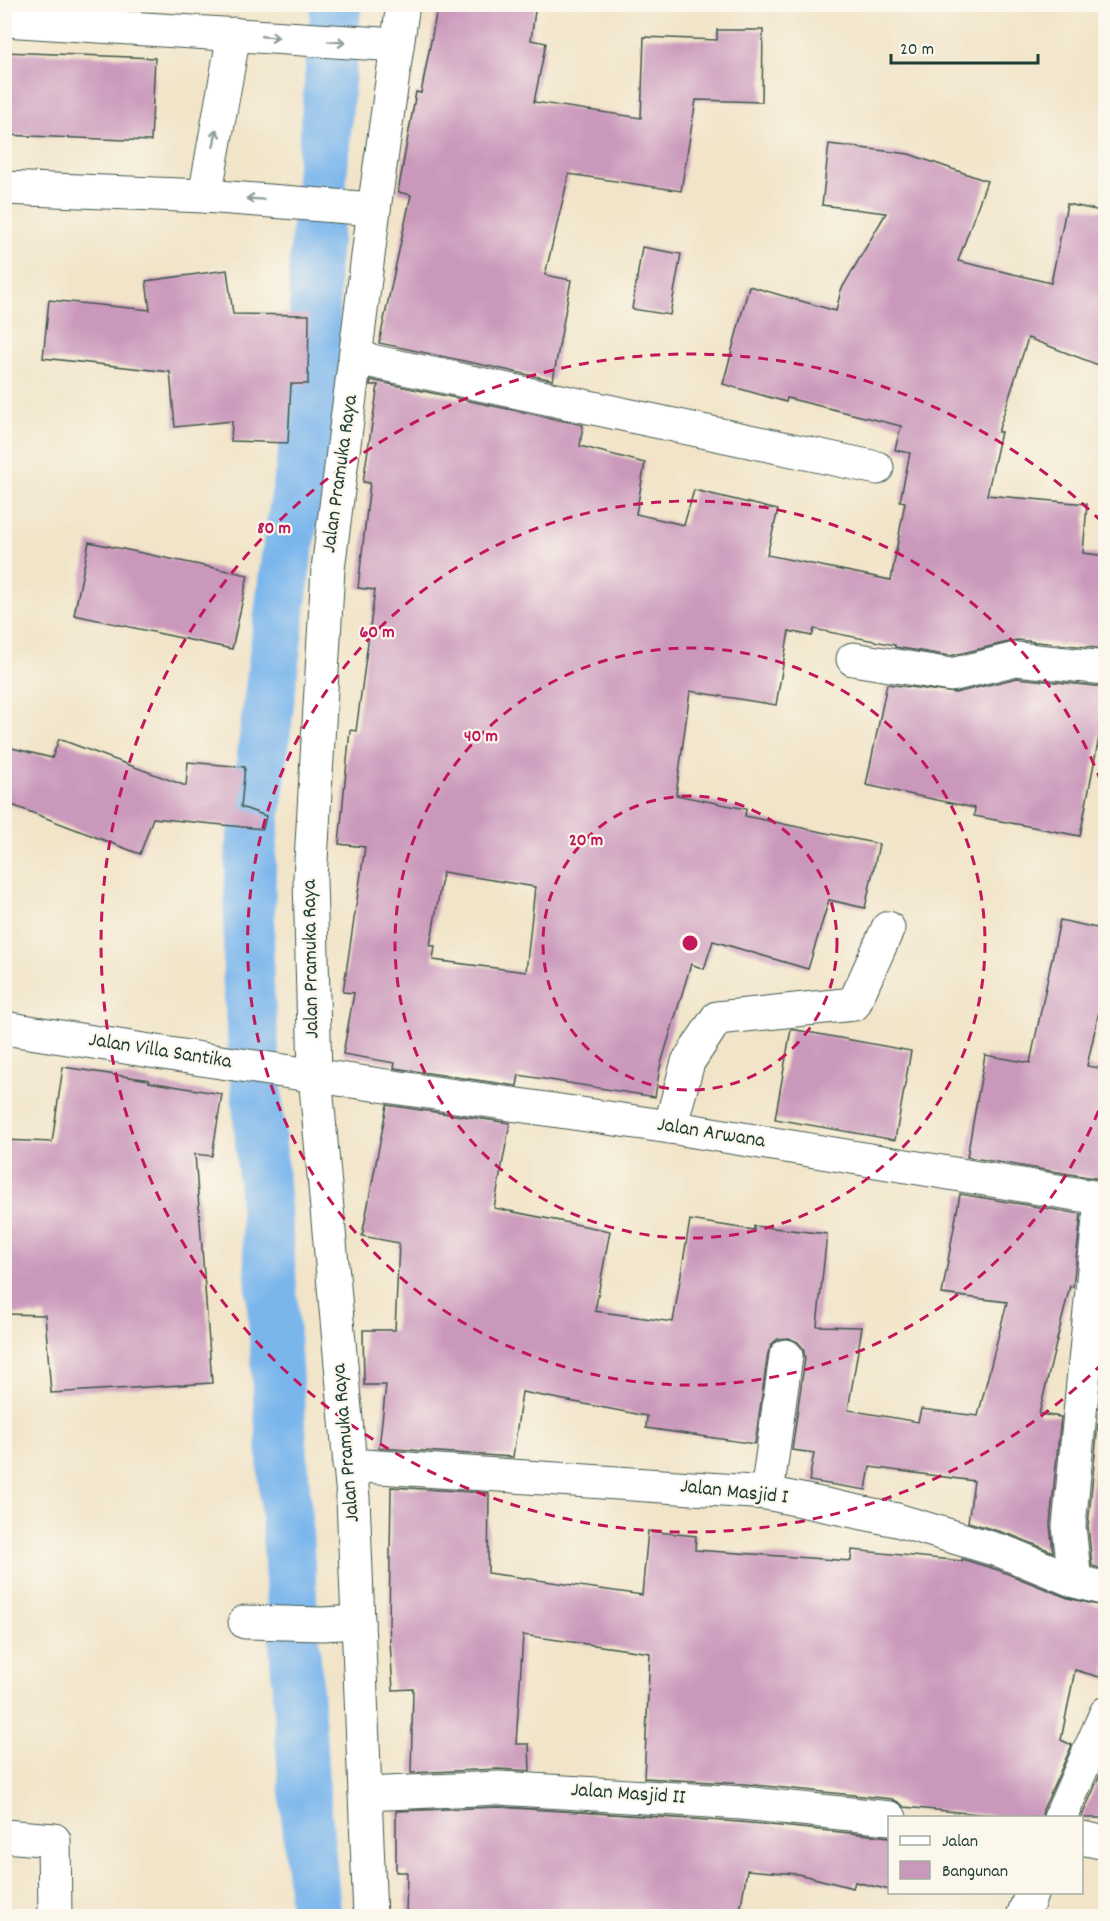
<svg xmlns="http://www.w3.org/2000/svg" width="1110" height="1921" viewBox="0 0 1110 1921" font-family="Dekko,sans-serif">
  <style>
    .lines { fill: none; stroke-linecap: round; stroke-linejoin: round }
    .canal { stroke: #7ab6ec; stroke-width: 51 }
    .building { fill: #ca98bb; fill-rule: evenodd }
    .minor-casing { stroke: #3e564a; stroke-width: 35 }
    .minor { stroke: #fff; stroke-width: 33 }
    .oneway { stroke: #8f9e9a }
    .ring { fill: none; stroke: #c2185b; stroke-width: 3; stroke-dasharray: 10 8 }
    .labels { text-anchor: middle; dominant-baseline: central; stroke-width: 4.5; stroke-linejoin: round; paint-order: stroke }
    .street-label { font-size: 21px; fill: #1f3d34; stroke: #fbf7ec }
    .centre { fill: #c2185b; stroke: #fbf7ec; stroke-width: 3 }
    .ring-label { font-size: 18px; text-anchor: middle; font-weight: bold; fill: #c2185b; stroke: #fbf7ec; stroke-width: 4.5; stroke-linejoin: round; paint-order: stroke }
  </style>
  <rect width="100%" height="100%" fill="#fbf7ec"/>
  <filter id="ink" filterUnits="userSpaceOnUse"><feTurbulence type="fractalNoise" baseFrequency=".0167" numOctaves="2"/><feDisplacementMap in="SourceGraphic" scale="12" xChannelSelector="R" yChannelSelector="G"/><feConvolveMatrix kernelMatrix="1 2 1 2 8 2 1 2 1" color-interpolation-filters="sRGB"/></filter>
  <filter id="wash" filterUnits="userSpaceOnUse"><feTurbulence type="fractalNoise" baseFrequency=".008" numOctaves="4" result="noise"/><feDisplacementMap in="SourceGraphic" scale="24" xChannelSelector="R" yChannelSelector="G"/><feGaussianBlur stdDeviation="1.35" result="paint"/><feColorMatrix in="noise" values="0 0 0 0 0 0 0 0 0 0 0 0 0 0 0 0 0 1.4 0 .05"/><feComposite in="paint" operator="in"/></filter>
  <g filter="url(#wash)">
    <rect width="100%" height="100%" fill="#f1e4c8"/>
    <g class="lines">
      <polyline class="canal" points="316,1916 304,1787 271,1281 248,978 251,850 286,560 316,378 314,269 336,4"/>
    </g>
    <g id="blocks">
      <g class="building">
        <polygon points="438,4 536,4 531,40 546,43 534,102 641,118 644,37 717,40 717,30 763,30 762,102 696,100 681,191 569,174 545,275 571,280 553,380 379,343 411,195 398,192 416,92 421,93"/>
        <polygon points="4,52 155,58 151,141 4,135"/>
        <path d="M829 144 909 154 987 181 958 261 1051 283 1067 204 1106 212V368L1028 338 998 432H1001L987 495 1087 504 1083 553 1106 556V649L1017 640 950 656 895 647V645L814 629 812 636 789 631 776 705 690 691 676 795 746 809 745 816 879 844 865 908 829 900 808 969 713 941 704 969 691 964 660 1067 655 1097 519 1075 517 1086 394 1068 395 1063 343 1054 354 993 343 992 365 847 339 844 350 730 356 731 375 590 358 588 370 483 363 482 378 385H370L371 380 583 425 580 446 645 463 636 514 684 525 694 490 778 510 767 555 891 580 905 502 900 501 910 453 895 450 901 426 787 398 786 402 723 384 749 286 836 311 841 290 886 213 822 205ZM443 872 535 887 526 972 433 960 435 946H430Z"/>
        <polygon points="642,247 681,254 670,315 632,309"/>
        <polygon points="227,270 233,314 309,315 308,384 291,384 288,443 231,441 232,421 175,427 170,372 43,358 49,300 150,310 146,281"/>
        <polygon points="89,542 248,575 232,649 74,615"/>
        <polygon points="1017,678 1106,687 1106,733 1100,732 1080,836 974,816 975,808 866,785 887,684 955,693"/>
        <polygon points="59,739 186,786 188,762 245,767 241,807 266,816 263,829 153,818 140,854 4,802 4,746 52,758"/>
        <polygon points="1060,920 1106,930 1106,980 1087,1066 1106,1069 1106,1180 967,1157 985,1055 1030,1063"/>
        <polygon points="791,1029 911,1051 895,1140 775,1119"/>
        <polygon points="63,1067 149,1080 149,1082 222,1094 212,1156 195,1154 212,1383 51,1393 45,1315 4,1314 4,1140 52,1142"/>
        <polygon points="387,1105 510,1123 494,1208 610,1231 595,1311 673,1322 690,1220 754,1230 754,1226 827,1234 817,1326 862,1327 848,1410 918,1422 921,1409 978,1416 1007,1302 942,1294 960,1194 1081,1214 1073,1287 1070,1286 1039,1414 1061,1417 1050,1524 1053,1552 1011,1535 968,1522 974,1481 870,1467 866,1490 809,1481 814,1453 792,1450 805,1358 803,1348 798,1342 789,1338 778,1339 772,1344 768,1353 755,1444 646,1428 647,1416 522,1392 513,1457 379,1448 386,1385 364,1385 363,1330 395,1330 399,1243 362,1236"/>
        <polygon points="1098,1423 1106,1424 1106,1570 1092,1566 1088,1526"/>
        <polygon points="391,1487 489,1493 488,1573 642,1595 648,1531 696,1536 695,1550 851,1561 852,1550 962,1561 962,1559 998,1570 1068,1598 1106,1607 1106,1679 1075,1670 1061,1740 1072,1745 1043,1810 1042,1818 1020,1818 904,1807 900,1803 892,1799 744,1784 644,1778 650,1653 523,1635 516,1744 529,1744 530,1771 498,1769 411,1773 413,1689 393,1690 389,1625"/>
        <polygon points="1106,1761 1106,1818 1081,1818"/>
        <polygon points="499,1807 740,1822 890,1837 890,1890 855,1882 853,1888 798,1874 747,1870 739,1917 406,1917 407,1872 396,1872 396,1811"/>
      </g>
    </g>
  </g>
  <g filter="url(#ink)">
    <use href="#blocks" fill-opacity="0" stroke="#3e564a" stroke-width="1.5"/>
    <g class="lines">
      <defs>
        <g id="minor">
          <polyline points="4,20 397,45"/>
          <polyline points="4,188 205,196 374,209"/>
          <polyline points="205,196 234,34"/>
          <polyline points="357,358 877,468"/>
          <polyline points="853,659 951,675 1016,659 1106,668"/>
          <polyline points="4,1028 214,1061 670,1127 1106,1199"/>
          <polyline points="670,1127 688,1062 717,1018 854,1004 888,928"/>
          <polyline points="349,1465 767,1493 897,1520 1004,1552 1075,1581 1106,1589"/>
          <polyline points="767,1493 786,1356"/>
          <polyline points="1075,1581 1069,1526 1101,1198"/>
          <polyline points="245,1622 322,1624 358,1622"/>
          <polyline points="365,1794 499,1788 742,1803 890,1818"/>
          <polyline points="1060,1818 1106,1713"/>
          <polyline points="4,1836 54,1840 55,1916"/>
          <polyline points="1082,1838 1106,1843"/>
          <polyline points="370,1916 353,1498 315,1075 310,878 328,569 374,209 403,4"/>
          <polyline points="1023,1916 1032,1892"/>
        </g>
      </defs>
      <use href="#minor" class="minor-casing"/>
      <use href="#minor" class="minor"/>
    </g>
    <defs><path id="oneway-shaft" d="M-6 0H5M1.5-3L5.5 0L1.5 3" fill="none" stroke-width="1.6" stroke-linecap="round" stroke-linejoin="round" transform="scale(1.5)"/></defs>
    <g class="oneway">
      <use href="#oneway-shaft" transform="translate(270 37) rotate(5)"/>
      <use href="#oneway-shaft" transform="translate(337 42) rotate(4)"/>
      <use href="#oneway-shaft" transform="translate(215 138) rotate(-80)"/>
      <use href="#oneway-shaft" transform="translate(255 199) rotate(-176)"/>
    </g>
  </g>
  <g class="ring">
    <circle cx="690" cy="943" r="147"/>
    <circle cx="690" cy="943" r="295"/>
    <path d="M1105 1094A442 442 0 1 1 1105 792"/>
    <path d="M1103 1363A589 589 0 1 1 1103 523"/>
  </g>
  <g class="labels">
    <g class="street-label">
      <text transform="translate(341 474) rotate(-82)">Jalan Pramuka Raya</text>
      <text transform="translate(312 959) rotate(-91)">Jalan Pramuka Raya</text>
      <text transform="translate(160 1052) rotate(9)">Jalan Villa Santika</text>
      <text transform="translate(711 1134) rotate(9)">Jalan Arwana</text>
      <text transform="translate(347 1443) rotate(-95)">Jalan Pramuka Raya</text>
      <text transform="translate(734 1493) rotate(6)">Jalan Masjid I</text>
      <text transform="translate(628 1795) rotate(4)">Jalan Masjid II</text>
    </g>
  </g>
  <circle cx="690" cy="943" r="9" class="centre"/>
  <g class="ring-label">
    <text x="274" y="533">80 m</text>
    <text x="377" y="637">60 m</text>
    <text x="481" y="741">40 m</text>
    <text x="586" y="845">20 m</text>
  </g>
  <rect width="1110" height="1921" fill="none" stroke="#fbf7ec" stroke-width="24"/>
  <rect x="888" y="1816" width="195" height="78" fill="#fbf7ec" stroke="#a3ada2" stroke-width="1.5"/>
  <rect x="900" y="1836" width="30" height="9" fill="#ffffff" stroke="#a3ada2" stroke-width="1.5"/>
  <text x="942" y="1846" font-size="18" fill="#1f3d34">Jalan</text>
  <rect x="900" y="1861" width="30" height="18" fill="#ca98bb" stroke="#a3ada2" stroke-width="1.5"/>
  <text x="942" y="1876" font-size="18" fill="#1f3d34">Bangunan</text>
  <path d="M891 54v9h147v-9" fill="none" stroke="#1f3d34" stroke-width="3"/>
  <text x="900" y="54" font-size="18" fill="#1f3d34" stroke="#fbf7ec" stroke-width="4.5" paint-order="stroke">20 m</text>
</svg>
